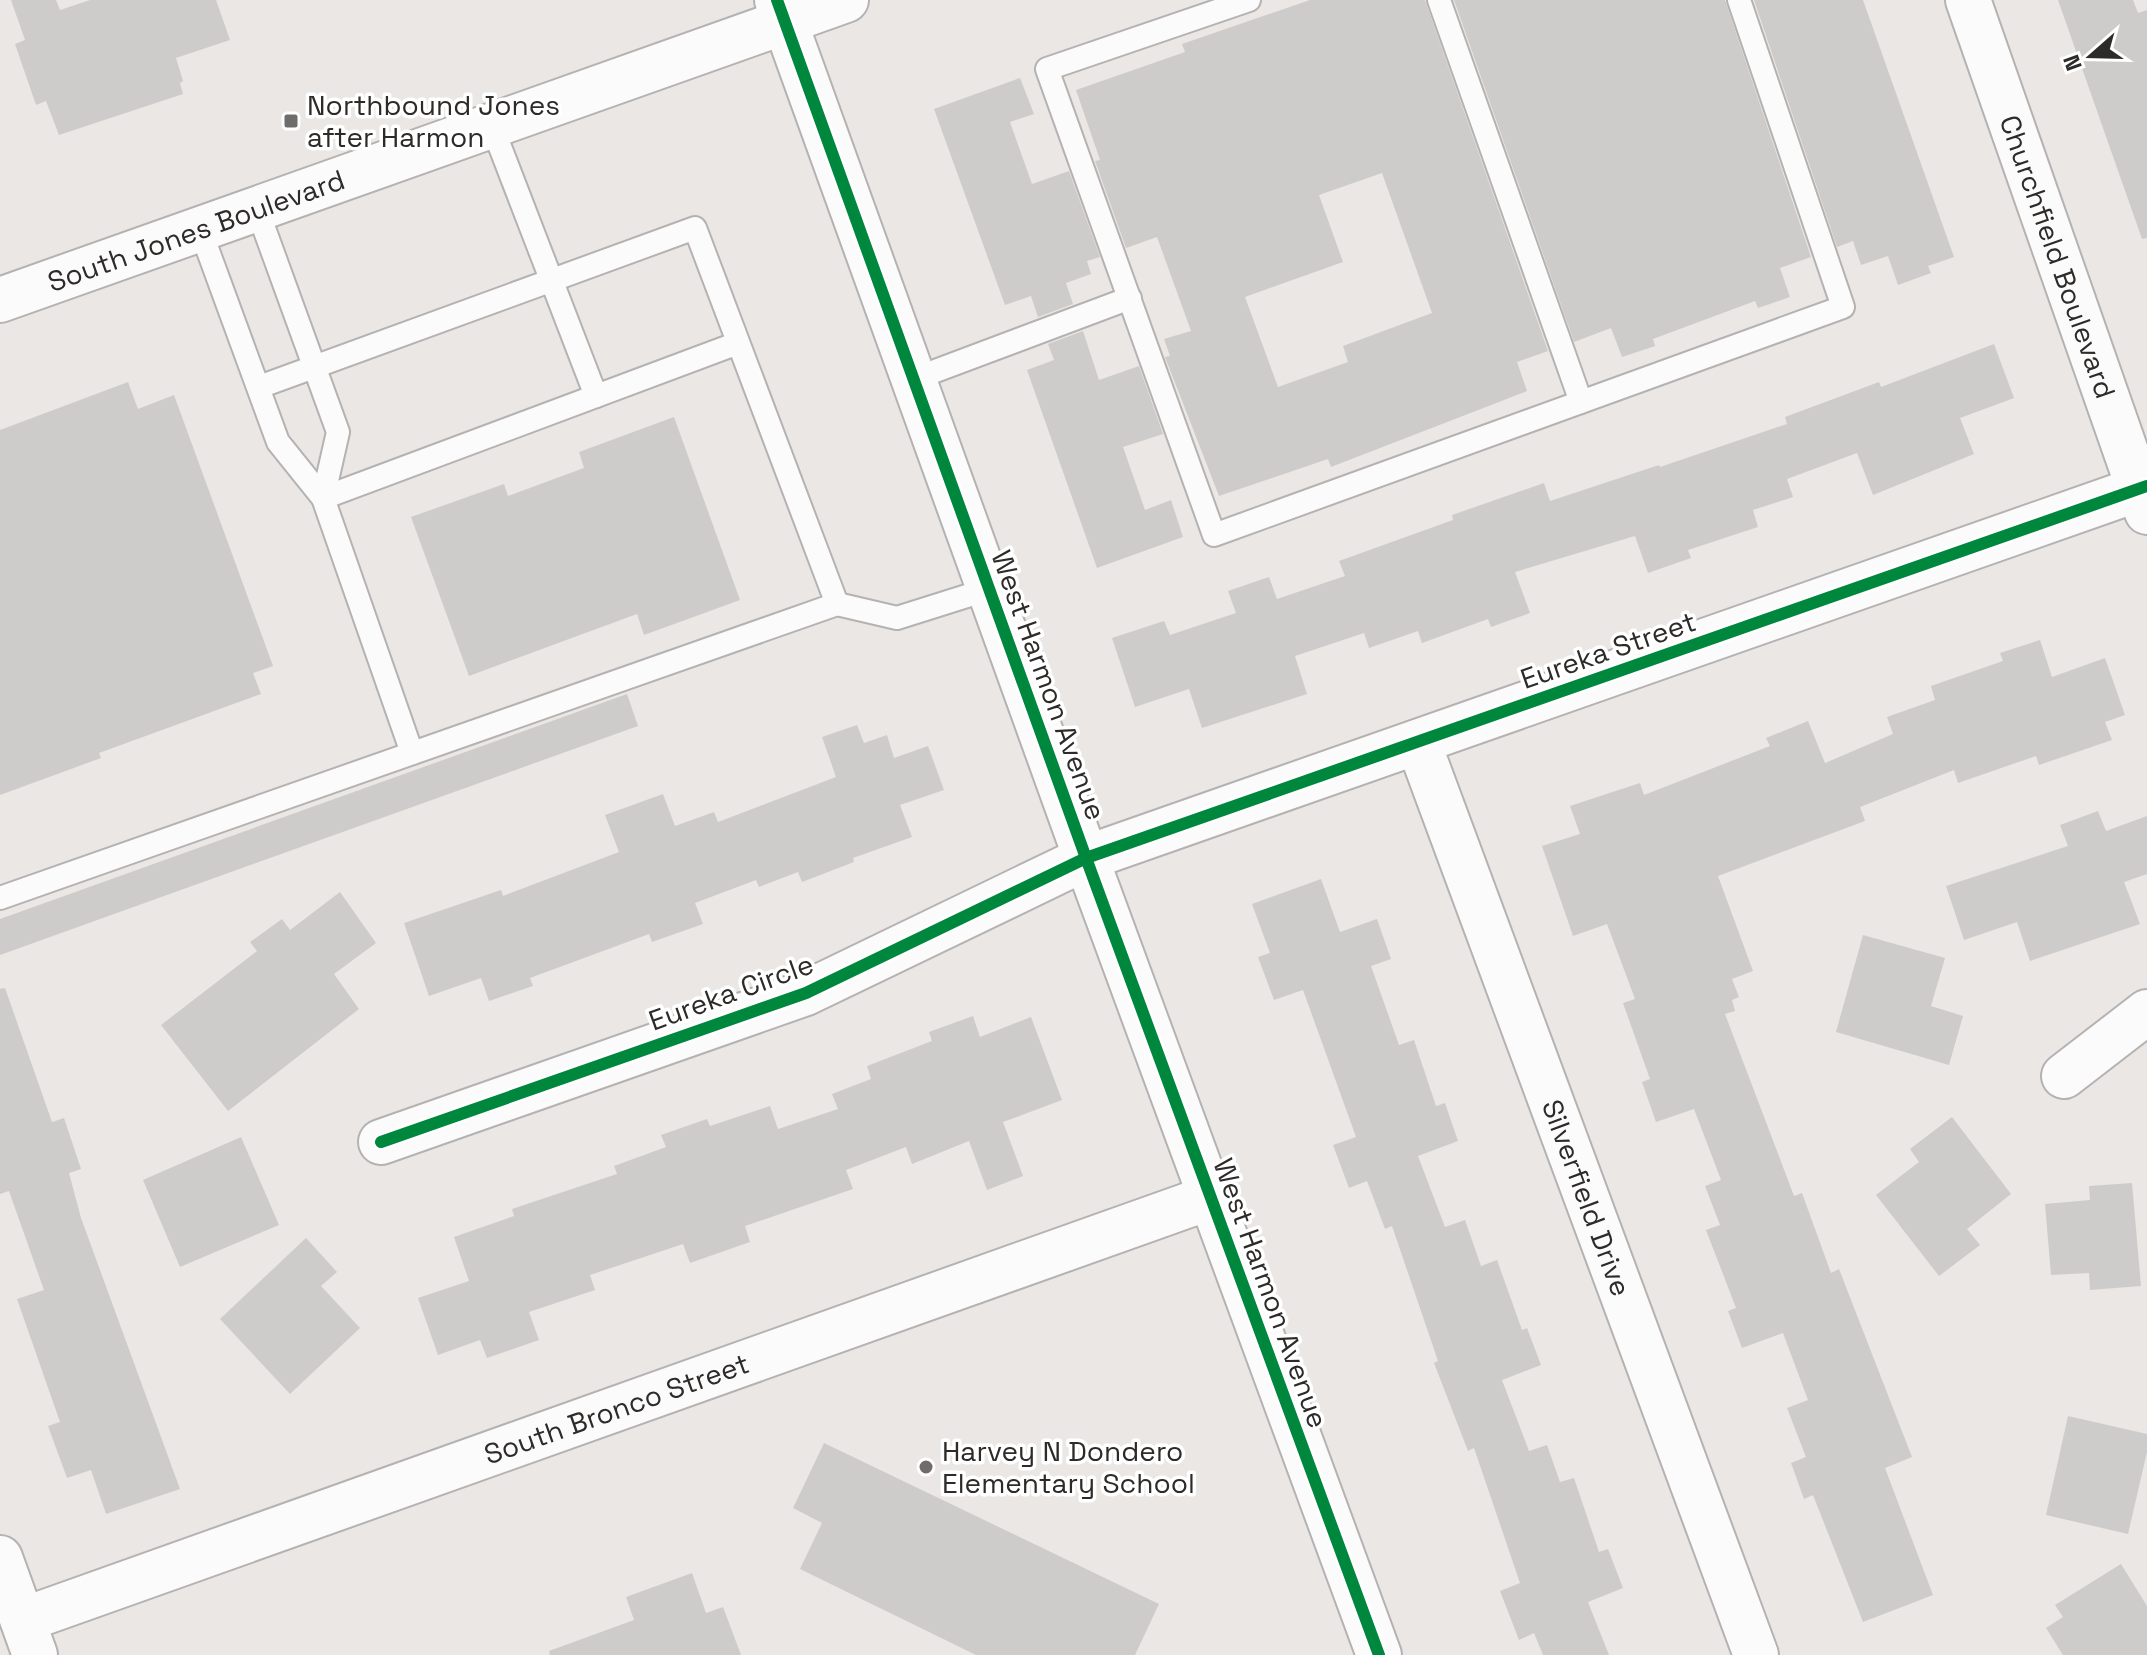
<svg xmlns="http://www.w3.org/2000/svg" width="2147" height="1655" viewBox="0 0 2147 1655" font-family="'Space Grotesk',sans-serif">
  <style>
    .building { fill: #ceccca; fill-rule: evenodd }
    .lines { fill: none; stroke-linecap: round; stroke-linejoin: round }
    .lane-casing { stroke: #b5b2b1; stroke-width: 26 }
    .street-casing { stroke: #b5b2b1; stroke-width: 48 }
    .secondary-casing { stroke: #b5b2b1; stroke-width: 48 }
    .primary-casing { stroke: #b5b2b1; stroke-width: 48 }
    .lane { stroke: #fcfbfb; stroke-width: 22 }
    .street { stroke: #fcfbfb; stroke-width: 44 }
    .secondary { stroke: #fcfbfb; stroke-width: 44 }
    .primary { stroke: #fcfbfb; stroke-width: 44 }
    .cycleway-casing { stroke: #fff; stroke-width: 17 }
    .cycleway { stroke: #00873e; stroke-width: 12 }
    .poi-dot { fill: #6f6d6b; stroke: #fff; stroke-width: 3 }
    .labels { text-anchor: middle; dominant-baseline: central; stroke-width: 7; stroke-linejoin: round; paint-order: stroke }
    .poi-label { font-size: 28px; fill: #2d2b29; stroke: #fff; text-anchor: start }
    .street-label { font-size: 28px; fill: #2d2b29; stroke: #fff }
  </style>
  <rect width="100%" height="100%" fill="#eae7e5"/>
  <g class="building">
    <polygon points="11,0 56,0 60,10 90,0 216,0 230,40 176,58 183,81 180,83 183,94 59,135 46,101 36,105 15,44 25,40"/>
    <path d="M1310 0H1425L1548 351 1517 362 1527 391 1331 467 1328 459 1219 496 1165 357 1170 356 1164 339 1191 331 1157 237 1126 248 1095 161 1100 160 1076 90 1185 52 1182 44ZM1382 173 1432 313 1343 346 1348 362 1278 387 1245 297 1343 262 1319 195Z"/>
    <polygon points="1454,0 1725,0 1811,257 1780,268 1790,297 1758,308 1755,301 1653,339 1655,346 1622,357 1611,328 1574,342"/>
    <polygon points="1754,0 1863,0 1954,257 1928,266 1931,273 1898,285 1888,256 1861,265 1853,241 1837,247"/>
    <polygon points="2058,0 2133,0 2138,13 2147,10 2147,238 2142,239"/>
    <polygon points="1020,78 1034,114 1010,122 1032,184 1069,171 1100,257 1087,261 1091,274 1066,283 1073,304 1038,317 1031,296 1005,305 934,109"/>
    <polygon points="1083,331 1099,380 1139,366 1163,434 1123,447 1145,510 1171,500 1183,537 1097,568 1027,370 1054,360 1048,344"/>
    <polygon points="1994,344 2014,398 1960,418 1974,454 1873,495 1857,453 1787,479 1793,497 1753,510 1758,527 1688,550 1691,558 1648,573 1635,536 1515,572 1530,613 1491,627 1488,619 1422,643 1418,631 1369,648 1364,633 1295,656 1307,694 1202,728 1189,689 1135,707 1112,638 1164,621 1170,635 1236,613 1228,591 1269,577 1277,599 1345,576 1339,561 1453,520 1452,515 1544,483 1550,501 1659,465 1660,467 1787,424 1785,417 1879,382 1881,387"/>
    <polygon points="128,382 138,409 174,395 273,666 253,673 261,694 99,753 101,758 0,795 0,430"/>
    <polygon points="674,417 740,600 644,635 637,614 469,676 411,517 504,484 508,496 584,468 579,452"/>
    <polygon points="2040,640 2052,677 2105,658 2125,715 2105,722 2112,740 2039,765 2036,756 1958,783 1954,770 1860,807 1865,821 1718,876 1753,971 1732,979 1739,997 1732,1000 1735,1011 1725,1014 1794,1196 1802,1193 1831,1273 1839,1269 1912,1457 1885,1468 1933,1595 1863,1622 1813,1495 1804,1499 1791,1463 1806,1457 1787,1408 1808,1400 1783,1333 1742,1348 1728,1311 1736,1308 1706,1230 1720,1225 1705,1186 1721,1180 1694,1109 1656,1122 1642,1082 1650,1079 1623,1003 1635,999 1607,924 1573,936 1542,846 1580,834 1570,806 1640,783 1644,795 1770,746 1766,738 1808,721 1825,763 1893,734 1887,717 1935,700 1931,686 2003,661 2000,653"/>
    <polygon points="627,694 638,726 0,955 0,919"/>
    <polygon points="857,725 864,743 887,735 894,758 928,746 944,790 900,805 912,837 853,858 854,862 802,882 798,872 759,887 756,880 695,903 703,924 652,942 649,934 530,978 533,986 489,1001 481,978 429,996 404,923 501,890 503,896 619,852 605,815 663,794 675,826 714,812 718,822 836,777 822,737"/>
    <polygon points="2098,811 2106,831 2147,816 2147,874 2124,882 2140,924 2030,961 2017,922 1964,940 1946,886 2068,846 2060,825"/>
    <polygon points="1321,879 1340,932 1377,919 1391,959 1371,966 1399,1045 1414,1040 1436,1106 1445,1103 1458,1141 1418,1156 1445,1227 1465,1220 1481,1266 1497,1260 1522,1330 1527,1328 1541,1365 1502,1380 1529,1451 1547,1445 1560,1482 1574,1478 1599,1552 1608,1549 1623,1588 1588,1602 1609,1655 1543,1655 1534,1633 1519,1640 1500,1591 1520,1583 1474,1448 1468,1451 1434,1363 1438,1361 1392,1226 1385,1229 1367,1181 1349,1188 1333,1145 1356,1137 1303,990 1274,1000 1258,957 1270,953 1252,904"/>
    <polygon points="340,892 376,943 334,974 359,1009 228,1111 161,1025 257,951 250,942 282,919 290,930"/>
    <polygon points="1863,935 1945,958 1931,1006 1963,1016 1949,1065 1836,1032"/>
    <polygon points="5,988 52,1122 64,1118 81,1169 69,1173 81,1218 180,1489 106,1514 91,1470 67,1478 48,1426 60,1422 17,1299 44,1290 9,1191 0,1194 0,989"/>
    <polygon points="973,1016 980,1037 1031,1017 1062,1100 1003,1122 1023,1176 987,1190 969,1141 912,1164 906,1147 846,1170 853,1189 745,1226 750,1242 690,1263 683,1244 590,1275 595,1290 529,1312 539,1340 487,1358 480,1340 438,1355 418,1298 469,1281 454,1237 514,1216 512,1209 617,1174 614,1166 666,1147 661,1135 707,1119 710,1126 770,1106 778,1129 838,1109 832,1094 871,1079 867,1066 932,1041 929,1032"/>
    <polygon points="1952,1117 2011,1194 1967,1229 1980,1245 1939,1276 1876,1195 1919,1162 1910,1149"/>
    <polygon points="241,1137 279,1225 180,1267 143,1180"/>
    <polygon points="2132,1183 2141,1286 2090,1290 2089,1273 2051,1275 2045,1204 2090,1200 2089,1186"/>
    <polygon points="306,1238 337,1272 321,1286 360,1328 290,1394 220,1319"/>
    <polygon points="2068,1416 2147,1434 2147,1452 2128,1534 2046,1515"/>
    <polygon points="824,1443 1159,1604 1135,1655 976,1655 800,1569 822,1523 793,1508"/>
    <polygon points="2121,1564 2147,1606 2147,1655 2063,1655 2046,1628 2063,1617 2055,1605"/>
    <polygon points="692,1573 706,1613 723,1607 741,1655 550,1655 549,1651 634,1620 626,1597"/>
  </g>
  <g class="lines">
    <defs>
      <g id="lane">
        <polyline points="1249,0 1047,69 1214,535 1843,307 1739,0"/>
        <polyline points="1439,0 1581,402"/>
        <polyline points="492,126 596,396"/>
        <polyline points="257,209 338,432 323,498"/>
        <polyline points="200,229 278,442 323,498 412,753"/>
        <polyline points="914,379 1130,298"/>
        <polyline points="323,498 738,343"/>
        <polyline points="837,604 897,618 989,589"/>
        <polyline points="0,898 837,604 695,228 259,387"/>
      </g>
      <g id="street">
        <path id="s1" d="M1968 0 2147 512"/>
        <path id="s2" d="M1418 742 1756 1655"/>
        <polyline points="2064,1076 2147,1012"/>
        <polyline points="381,1142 806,993 1086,858 2147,486"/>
        <polyline points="0,1558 35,1655"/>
        <path id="s3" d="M23 1620 1211 1197"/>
      </g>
      <polyline id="secondary" points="777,0 1086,858 1379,1655"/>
      <g id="primary">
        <path id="s4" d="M0 300 846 0"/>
      </g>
    </defs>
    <use href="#lane" class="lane-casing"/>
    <use href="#street" class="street-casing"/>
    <use href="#secondary" class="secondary-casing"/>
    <use href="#primary" class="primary-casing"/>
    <use href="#lane" class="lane"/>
    <use href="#street" class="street"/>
    <use href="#secondary" class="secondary"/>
    <use href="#primary" class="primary"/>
    <defs>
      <g id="cycleway">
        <polyline points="777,0 1086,858 1379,1655"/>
        <polyline points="381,1142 806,993 1086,858 2147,486"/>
      </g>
    </defs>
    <use href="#cycleway" class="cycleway-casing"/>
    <use href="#cycleway" class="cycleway"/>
  </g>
  <g class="poi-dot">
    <rect x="283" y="113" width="16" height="16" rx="4"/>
    <circle cx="926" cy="1467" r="8"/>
  </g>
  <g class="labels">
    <g class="poi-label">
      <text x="307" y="105">Northbound Jones<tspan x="307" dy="32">after Harmon</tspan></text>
      <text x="942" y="1451">Harvey N Dondero<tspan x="942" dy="32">Elementary School</tspan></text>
    </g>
    <g class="street-label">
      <text stroke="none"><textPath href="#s4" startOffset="208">South Jones Boulevard</textPath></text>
      <text stroke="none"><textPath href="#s1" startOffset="272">Churchfield Boulevard</textPath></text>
      <text transform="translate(1608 650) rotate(-19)">Eureka Street</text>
      <text transform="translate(1049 685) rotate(70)">West Harmon Avenue</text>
      <text transform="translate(731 992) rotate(-20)">Eureka Circle</text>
      <text stroke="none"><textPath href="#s2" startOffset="486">Silverfield Drive</textPath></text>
      <text transform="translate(1271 1293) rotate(70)">West Harmon Avenue</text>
      <text stroke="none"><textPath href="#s3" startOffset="630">South Bronco Street</textPath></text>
    </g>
  </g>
  <g transform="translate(2091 56) rotate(250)" stroke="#ffffff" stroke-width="6" paint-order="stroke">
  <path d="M0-6L14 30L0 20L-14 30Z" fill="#2d2b29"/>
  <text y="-12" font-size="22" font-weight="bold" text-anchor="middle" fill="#2d2b29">N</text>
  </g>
</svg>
